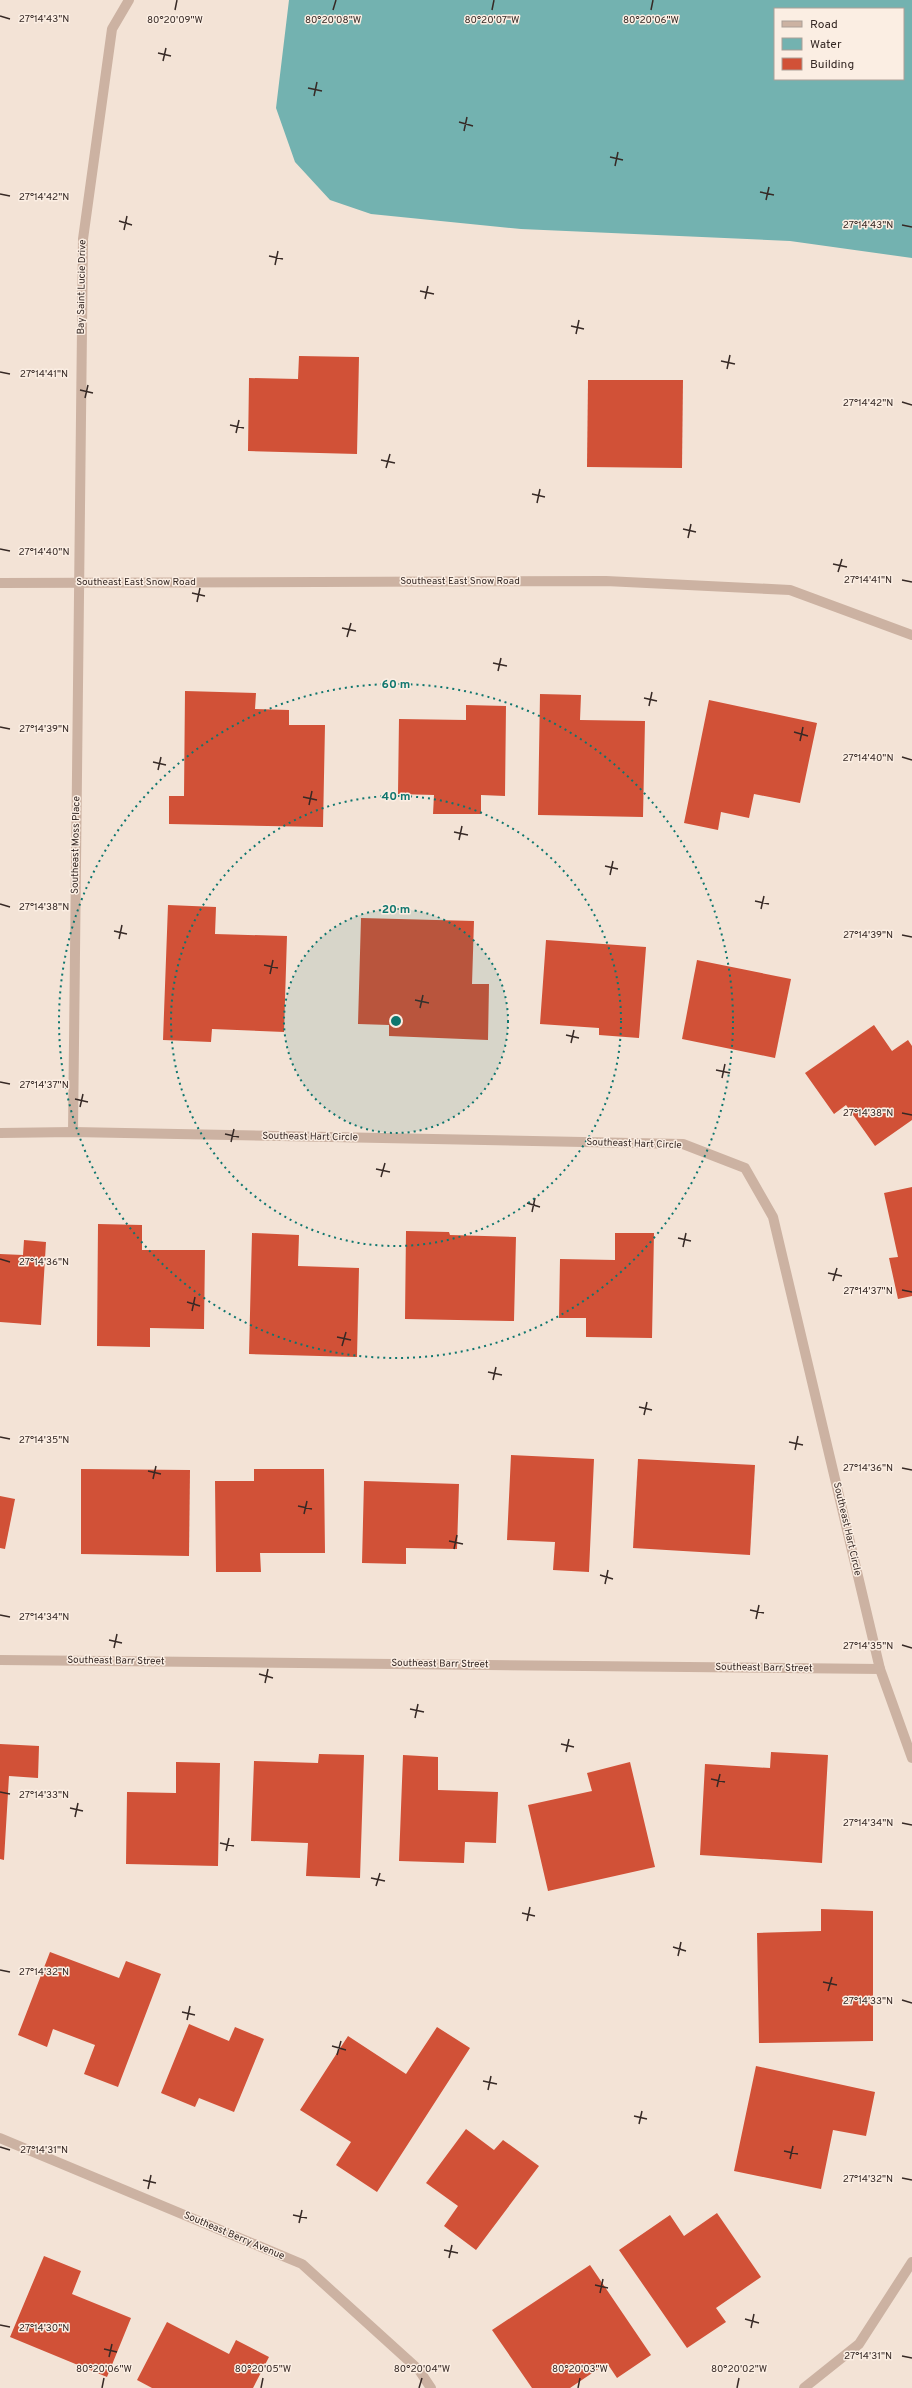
<svg xmlns="http://www.w3.org/2000/svg" width="912" height="2388" viewBox="0 0 912 2388" font-family="Overpass,sans-serif">
  <style>
    .water { fill: #73b2b0; fill-rule: evenodd }
    .building { fill: #d15137 }
    .lines { fill: none; stroke-linecap: round; stroke-linejoin: round }
    .minor { stroke: #ccb2a2; stroke-width: 10 }
    .ticks { fill: none; stroke: #362925; stroke-width: 1.5 }
    .ring { fill: none; stroke: #0f766e; stroke-width: 2; stroke-dasharray: 2 4 }
    .labels { text-anchor: middle; dominant-baseline: central; stroke-width: 3; stroke-linejoin: round; paint-order: stroke }
    .street-label { font-size: 10px; fill: #362925; stroke: #fbeee3 }
    .ticks-label { font-size: 10px; text-anchor: middle; fill: #362925; stroke: #fbeee3; stroke-width: 3; stroke-linejoin: round; paint-order: stroke }
    .centre { fill: #0f766e; stroke: #fbeee3; stroke-width: 2 }
    .ring-label { font-size: 12px; text-anchor: middle; font-weight: bold; fill: #0f766e; stroke: #fbeee3; stroke-width: 3; stroke-linejoin: round; paint-order: stroke }
  </style>
  <rect width="100%" height="100%" fill="#f3e3d6"/>
  <path class="water" d="M289 0H912V258L790 241 521 229 371 214 330 200 295 162 276 108ZM775 9H903V79H775Z"/>
  <g class="building">
    <polygon points="299,356 359,357 357,454 248,451 249,378 298,379"/>
    <polygon points="588,380 683,380 682,468 587,467"/>
    <polygon points="185,691 256,693 255,709 289,710 289,725 325,725 323,827 169,824 169,796 184,796"/>
    <polygon points="540,694 581,695 580,720 645,721 643,817 538,815"/>
    <polygon points="709,700 817,723 800,803 754,794 749,818 721,812 718,830 684,823"/>
    <polygon points="466,705 506,706 505,796 481,795 481,814 433,814 434,795 398,794 399,719 466,720"/>
    <polygon points="168,905 216,907 215,934 287,936 284,1032 212,1029 211,1042 163,1040"/>
    <polygon points="361,918 474,921 472,984 489,984 488,1040 389,1036 389,1025 358,1024"/>
    <polygon points="546,940 646,947 639,1038 599,1035 599,1028 540,1024"/>
    <polygon points="697,960 791,979 775,1058 682,1039"/>
    <polygon points="874,1025 892,1051 908,1040 912,1046 912,1120 875,1146 846,1105 834,1114 805,1073"/>
    <polygon points="912,1187 912,1296 898,1299 889,1258 898,1257 884,1193"/>
    <polygon points="98,1224 142,1225 142,1250 205,1250 204,1329 150,1328 150,1347 97,1346"/>
    <polygon points="406,1231 449,1232 450,1235 516,1237 514,1321 405,1319"/>
    <polygon points="252,1233 299,1235 298,1266 359,1268 357,1357 249,1354"/>
    <polygon points="615,1233 654,1233 652,1338 586,1337 586,1318 559,1318 560,1259 615,1260"/>
    <polygon points="24,1240 46,1242 41,1325 0,1322 0,1254 23,1255"/>
    <polygon points="511,1455 594,1459 589,1572 553,1570 555,1542 507,1540"/>
    <polygon points="638,1459 755,1465 750,1555 633,1548"/>
    <polygon points="81,1469 190,1470 189,1556 81,1554"/>
    <polygon points="254,1469 324,1469 325,1553 260,1553 261,1572 216,1572 215,1481 254,1481"/>
    <polygon points="364,1481 459,1484 457,1549 406,1548 406,1564 362,1563"/>
    <polygon points="0,1496 15,1499 5,1549 0,1548"/>
    <polygon points="0,1744 39,1746 38,1778 9,1776 4,1860 0,1859"/>
    <polygon points="771,1752 828,1755 822,1863 700,1855 705,1764 770,1768"/>
    <polygon points="319,1754 364,1755 360,1878 306,1876 308,1843 251,1841 254,1761 318,1763"/>
    <polygon points="403,1755 438,1757 438,1790 498,1792 496,1843 465,1842 464,1863 399,1861"/>
    <polygon points="176,1762 220,1763 218,1866 126,1864 127,1792 176,1793"/>
    <polygon points="630,1762 655,1867 548,1891 528,1805 592,1791 587,1773"/>
    <polygon points="821,1909 873,1911 873,2041 759,2043 757,1933 821,1931"/>
    <polygon points="50,1952 119,1978 126,1961 161,1974 118,2087 84,2074 95,2045 53,2029 47,2047 18,2035"/>
    <polygon points="189,2024 229,2041 235,2027 264,2039 234,2112 199,2098 195,2107 161,2093"/>
    <polygon points="437,2027 470,2048 377,2192 336,2165 351,2142 300,2110 348,2036 406,2074"/>
    <polygon points="756,2066 875,2092 866,2136 833,2130 821,2189 734,2171"/>
    <polygon points="466,2129 494,2150 503,2140 539,2166 476,2250 444,2226 458,2206 426,2183"/>
    <polygon points="717,2213 761,2277 716,2308 726,2322 687,2348 619,2250 670,2215 684,2236"/>
    <polygon points="44,2256 81,2271 72,2294 131,2318 107,2377 10,2337"/>
    <polygon points="590,2265 651,2355 617,2378 607,2363 570,2388 532,2388 492,2330"/>
    <polygon points="167,2322 229,2354 236,2340 269,2357 253,2388 152,2388 137,2380"/>
  </g>
  <g class="lines">
    <g class="minor">
      <polyline points="0,583 606,581 790,590 912,635"/>
      <polyline points="73,1132 83,239 112,29 129,0"/>
      <polyline points="0,1133 73,1132 683,1144 745,1168 773,1217 880,1669 912,1758"/>
      <polyline points="0,1660 880,1669"/>
      <polyline points="0,2138 302,2264 419,2370 431,2388"/>
      <polyline points="804,2388 859,2344 912,2262"/>
    </g>
  </g>
  <path class="ticks" d="M175 10 177 0M333 10 336 0M492 10 494 0M651 10 653 0M0 16 10 19M158 53 171 56M163 61 166 48M308 88 322 91M314 96 317 82M459 122 473 126M464 131 467 117M610 157 623 160M615 166 618 152M760 192 774 195M0 194 10 196M766 200 769 187M119 221 132 225M902 225 912 227M124 230 127 216M269 256 283 259M275 265 278 251M420 291 434 294M425 299 428 286M571 326 584 329M576 334 579 320M721 361 735 364M727 369 730 355M0 372 10 374M80 390 93 393M85 398 88 385M902 402 912 405M230 425 244 428M236 433 239 420M381 460 395 463M386 468 390 454M532 494 545 497M537 503 540 489M683 529 696 532M688 538 691 524M0 549 10 551M833 564 847 567M838 572 842 559M902 580 912 582M192 593 205 596M197 602 200 588M342 628 356 631M347 637 351 623M493 663 507 666M498 671 501 658M644 698 657 701M649 706 652 692M0 727 10 729M794 732 808 736M800 741 803 727M902 757 912 760M153 762 166 765M158 770 161 757M303 797 317 800M309 805 312 791M454 832 468 835M459 840 462 826M605 866 618 869M610 875 613 861M755 901 769 904M0 904 10 907M761 909 764 896M114 931 127 934M902 935 912 937M119 939 122 925M264 965 278 968M270 974 273 960M415 1000 429 1003M420 1008 423 995M566 1035 579 1038M571 1043 574 1030M716 1070 730 1073M722 1078 725 1064M0 1082 10 1084M75 1099 88 1102M80 1107 83 1094M902 1113 912 1115M225 1134 239 1137M231 1142 234 1129M376 1169 390 1172M381 1177 385 1163M527 1203 540 1207M532 1212 535 1198M678 1238 691 1241M683 1247 686 1233M0 1259 10 1262M828 1273 842 1276M833 1281 837 1268M902 1290 912 1292M187 1302 200 1306M192 1311 195 1297M337 1337 351 1340M342 1346 346 1332M488 1372 502 1375M493 1380 496 1367M639 1407 652 1410M644 1415 647 1402M0 1437 10 1439M789 1442 803 1445M795 1450 798 1436M902 1468 912 1470M148 1471 161 1474M153 1479 156 1466M298 1506 312 1509M304 1514 307 1501M449 1541 463 1544M454 1549 457 1535M600 1575 613 1579M605 1584 608 1570M750 1610 764 1613M0 1615 10 1617M756 1619 759 1605M109 1640 122 1643M902 1645 912 1648M114 1648 117 1634M259 1674 273 1678M265 1683 268 1669M410 1709 424 1712M415 1718 418 1704M561 1744 574 1747M566 1752 569 1739M711 1779 725 1782M717 1787 720 1774M0 1792 10 1794M70 1808 83 1811M75 1817 78 1803M902 1823 912 1825M220 1843 234 1846M226 1851 229 1838M371 1878 385 1881M376 1886 380 1873M522 1913 535 1916M527 1921 530 1907M673 1947 686 1951M678 1956 681 1942M0 1970 10 1972M823 1982 837 1985M828 1991 832 1977M902 2000 912 2003M182 2012 195 2015M187 2020 190 2006M332 2046 346 2050M337 2055 341 2041M483 2081 497 2084M488 2090 491 2076M634 2116 647 2119M639 2124 642 2111M0 2147 10 2150M784 2151 798 2154M790 2159 793 2146M902 2178 912 2180M143 2180 156 2183M148 2189 151 2175M293 2215 307 2218M299 2223 302 2210M444 2250 458 2253M449 2258 452 2245M595 2285 608 2288M600 2293 603 2279M745 2319 759 2323M0 2325 10 2327M751 2328 754 2314M104 2349 117 2352M902 2356 912 2358M109 2357 112 2344M102 2388 104 2378M261 2388 263 2378M419 2388 422 2378M578 2388 580 2378M737 2388 739 2378"/>
  <circle cx="396" cy="1021" r="112" fill="#0f766e" fill-opacity=".12"/>
  <g class="ring">
    <circle cx="396" cy="1021" r="112"/>
    <circle cx="396" cy="1021" r="225"/>
    <circle cx="396" cy="1021" r="337"/>
  </g>
  <g class="labels">
    <g class="street-label">
      <text transform="translate(82 287) rotate(-89)">Bay Saint Lucie Drive</text>
      <text x="460" y="581">Southeast East Snow Road</text>
      <text x="136" y="582">Southeast East Snow Road</text>
      <text transform="translate(76 845) rotate(-89)">Southeast Moss Place</text>
      <text transform="translate(310 1137) rotate(1)">Southeast Hart Circle</text>
      <text transform="translate(634 1144) rotate(2)">Southeast Hart Circle</text>
      <text transform="translate(847 1529) rotate(77)">Southeast Hart Circle</text>
      <text transform="translate(116 1661) rotate(1)">Southeast Barr Street</text>
      <text transform="translate(440 1664) rotate(1)">Southeast Barr Street</text>
      <text transform="translate(764 1668) rotate(1)">Southeast Barr Street</text>
      <text transform="translate(234 2236) rotate(23)">Southeast Berry Avenue</text>
    </g>
  </g>
  <g class="ticks-label">
    <text x="44" y="22">27°14'43"N</text>
    <text x="175" y="23">80°20'09"W</text>
    <text x="333" y="23">80°20'08"W</text>
    <text x="492" y="23">80°20'07"W</text>
    <text x="651" y="23">80°20'06"W</text>
    <text x="44" y="200">27°14'42"N</text>
    <text x="868" y="228">27°14'43"N</text>
    <text x="44" y="377">27°14'41"N</text>
    <text x="868" y="406">27°14'42"N</text>
    <text x="44" y="555">27°14'40"N</text>
    <text x="868" y="583">27°14'41"N</text>
    <text x="44" y="732">27°14'39"N</text>
    <text x="868" y="761">27°14'40"N</text>
    <text x="44" y="910">27°14'38"N</text>
    <text x="868" y="938">27°14'39"N</text>
    <text x="44" y="1088">27°14'37"N</text>
    <text x="868" y="1116">27°14'38"N</text>
    <text x="44" y="1265">27°14'36"N</text>
    <text x="868" y="1294">27°14'37"N</text>
    <text x="44" y="1443">27°14'35"N</text>
    <text x="868" y="1471">27°14'36"N</text>
    <text x="44" y="1620">27°14'34"N</text>
    <text x="868" y="1649">27°14'35"N</text>
    <text x="44" y="1798">27°14'33"N</text>
    <text x="868" y="1826">27°14'34"N</text>
    <text x="44" y="1975">27°14'32"N</text>
    <text x="868" y="2004">27°14'33"N</text>
    <text x="44" y="2153">27°14'31"N</text>
    <text x="868" y="2182">27°14'32"N</text>
    <text x="44" y="2331">27°14'30"N</text>
    <text x="868" y="2359">27°14'31"N</text>
    <text x="104" y="2372">80°20'06"W</text>
    <text x="263" y="2372">80°20'05"W</text>
    <text x="422" y="2372">80°20'04"W</text>
    <text x="580" y="2372">80°20'03"W</text>
    <text x="739" y="2372">80°20'02"W</text>
  </g>
  <circle cx="396" cy="1021" r="6" class="centre"/>
  <g class="ring-label">
    <text x="396" y="688">60 m</text>
    <text x="396" y="800">40 m</text>
    <text x="396" y="913">20 m</text>
  </g>
  <rect x="774" y="8" width="130" height="72" fill="#fbeee3" stroke="#ac9f97"/>
  <rect x="782" y="21" width="20" height="6" fill="#ccb2a2" stroke="#ac9f97"/>
  <text x="810" y="28" font-size="12" fill="#362925">Road</text>
  <rect x="782" y="38" width="20" height="12" fill="#73b2b0" stroke="#ac9f97"/>
  <text x="810" y="48" font-size="12" fill="#362925">Water</text>
  <rect x="782" y="58" width="20" height="12" fill="#d15137" stroke="#ac9f97"/>
  <text x="810" y="68" font-size="12" fill="#362925">Building</text>
</svg>
